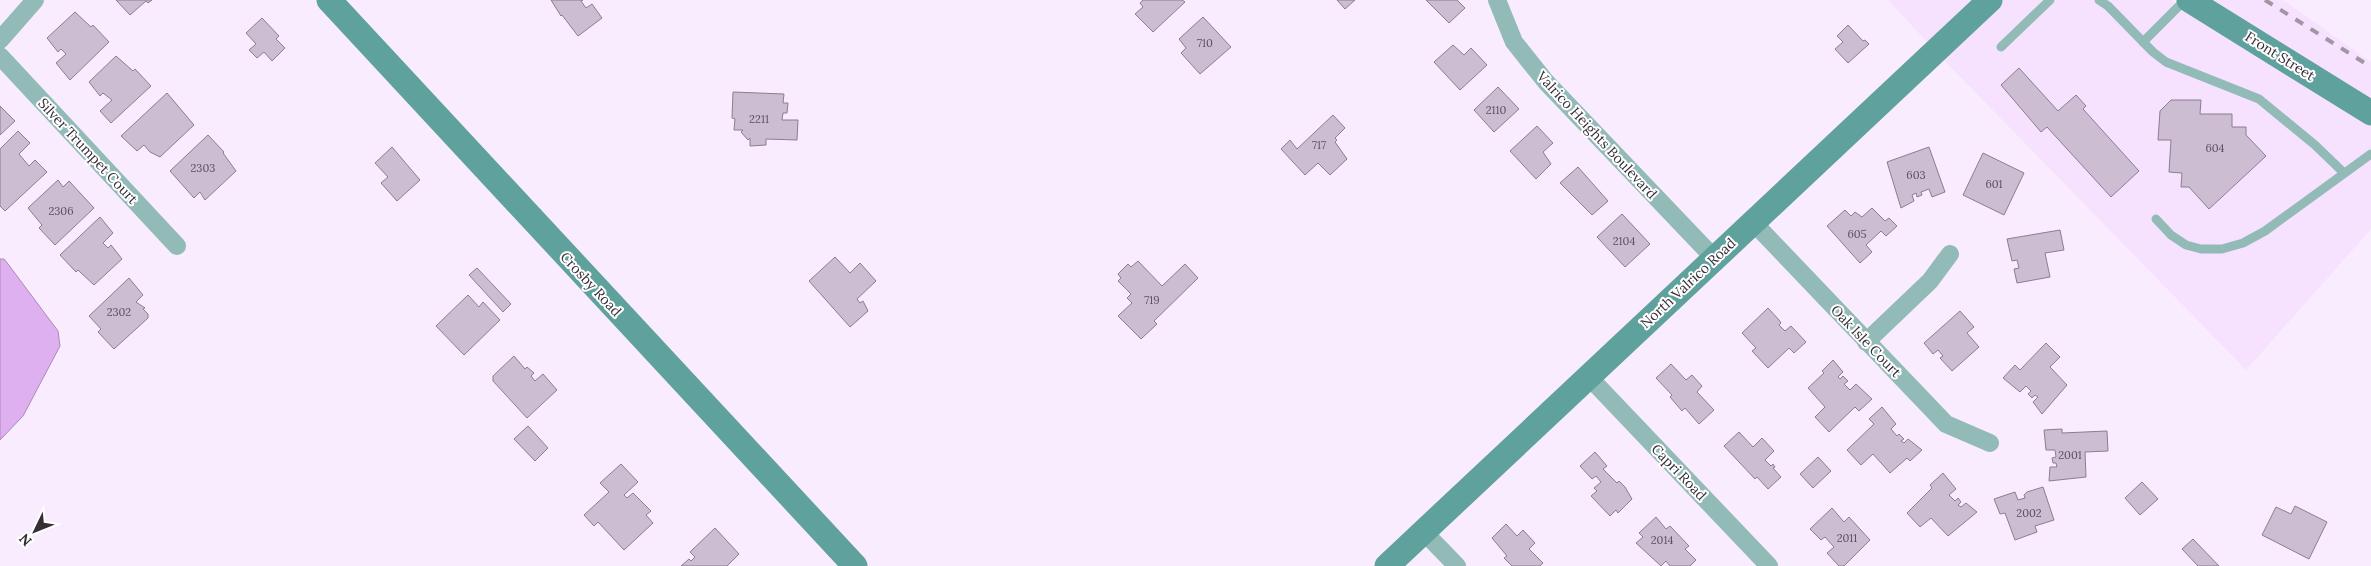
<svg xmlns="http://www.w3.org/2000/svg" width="2371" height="566" viewBox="0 0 2371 566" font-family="Lora,serif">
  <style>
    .built { fill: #f6e2fe }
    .water { fill: #deb0ef; stroke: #ab89b8 }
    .building { fill: #cdbdd3; stroke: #8c7d91 }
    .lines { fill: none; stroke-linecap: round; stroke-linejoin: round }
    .lane { stroke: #92bbb8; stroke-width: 9 }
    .street { stroke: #92bbb8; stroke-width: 18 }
    .secondary { stroke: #5fa19c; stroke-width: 25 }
    .rail { stroke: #a096a4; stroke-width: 4; stroke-dasharray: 9 9; stroke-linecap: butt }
    .labels { text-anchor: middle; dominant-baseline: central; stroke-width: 4; stroke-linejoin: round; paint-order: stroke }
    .number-label { font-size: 11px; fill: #5b525e }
    .street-label { font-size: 14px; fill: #352e37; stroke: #fff }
  </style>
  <rect width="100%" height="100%" fill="#f9ecfe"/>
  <g class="built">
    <polygon points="1888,0 1977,0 1930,45"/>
    <polygon points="2002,0 2171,0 2371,124 2371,229 2246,370 1941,57"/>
    <polygon points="2207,0 2283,0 2371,62 2371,102"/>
  </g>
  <polygon class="water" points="0,259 4,259 8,264 58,331 60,346 23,416 0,440"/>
  <g class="building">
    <polygon points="116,0 152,0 148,3 146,1 130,15"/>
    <polygon points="551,0 583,0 581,1 586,8 592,4 602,18 578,36 562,15 561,16"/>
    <polygon points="1143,0 1182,0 1185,2 1153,32 1135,14 1143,7 1140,3"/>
    <polygon points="1337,0 1355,0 1345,9"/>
    <polygon points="1426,0 1457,0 1465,8 1449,23"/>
    <polygon points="75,12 91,27 93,25 109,42 70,80 56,63 66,54 61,49 58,52 47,38"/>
    <polygon points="1203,17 1231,47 1200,74 1181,53 1186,48 1179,39"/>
    <polygon points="262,18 279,36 276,39 285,48 272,61 264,52 257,58 249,50 256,44 246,33"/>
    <polygon points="1848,25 1863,41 1865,40 1869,44 1848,63 1835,49 1843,42 1837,36"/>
    <polygon points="1453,45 1464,55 1471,48 1487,65 1460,90 1434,62"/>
    <polygon points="116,56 133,71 135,69 151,86 111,123 100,111 112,100 103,93 100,96 89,82"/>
    <polygon points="2019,68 2058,111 2076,95 2086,106 2083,109 2139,171 2111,197 2047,127 2041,132 2001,85"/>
    <polygon points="1498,87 1519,109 1494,132 1474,110"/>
    <polygon points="733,92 784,94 783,103 788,103 787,113 783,113 782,120 798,120 797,140 766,139 766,145 750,146 750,138 748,140 741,132 743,130 734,130 735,119 732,118"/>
    <polygon points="167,93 194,125 160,157 150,152 144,145 137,151 121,136"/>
    <polygon points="2171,100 2201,100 2200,114 2232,114 2232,127 2246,127 2246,135 2266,156 2209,209 2189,187 2181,187 2182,173 2169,172 2171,140 2158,140 2160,111"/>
    <polygon points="0,106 15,121 0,135"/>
    <polygon points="1333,115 1345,128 1335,138 1337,140 1335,142 1347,159 1330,175 1318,163 1305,175 1281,149 1290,140 1297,149"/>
    <polygon points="1537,126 1553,143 1543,152 1551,164 1536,179 1510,151"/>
    <polygon points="18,131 30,143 19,154 29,166 35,160 47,172 5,211 0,206 0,149"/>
    <polygon points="208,135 224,152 223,153 236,171 205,200 200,192 194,198 170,171"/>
    <polygon points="392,147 420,180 397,201 381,183 388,177 375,163"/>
    <polygon points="1929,147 1945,192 1932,197 1929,189 1921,192 1922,195 1917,197 1916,193 1912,195 1914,201 1901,208 1887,162"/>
    <polygon points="1983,153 2024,173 2004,215 1963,195"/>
    <polygon points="1578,167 1608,201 1592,215 1560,183"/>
    <polygon points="58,180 63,187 69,181 94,208 55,245 39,228 42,225 28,208"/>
    <polygon points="1872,208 1885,221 1889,218 1897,226 1886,236 1881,231 1866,245 1872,252 1860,263 1827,226 1845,210 1851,216 1855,212 1862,217"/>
    <polygon points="1622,214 1650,244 1625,267 1597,237"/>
    <polygon points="100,217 113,233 103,243 108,248 111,245 122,259 94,285 78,270 76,272 60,255"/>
    <polygon points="2060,230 2064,250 2045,253 2050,277 2017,283 2014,269 2019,268 2017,260 2012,261 2007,239"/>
    <polygon points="835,257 850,273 860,263 876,281 857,299 860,303 863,301 868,311 850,327 809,281"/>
    <polygon points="1138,261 1162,286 1185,264 1198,278 1154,321 1157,324 1141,339 1118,316 1132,303 1127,298 1131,294 1118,281 1121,278 1118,274 1128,264 1131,267"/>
    <polygon points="477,268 511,304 503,312 469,275"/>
    <polygon points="129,278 143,295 136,302 145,308 143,309 148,314 148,318 114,349 98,332 101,329 89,316"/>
    <polygon points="468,295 479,307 483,302 500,320 464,355 436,326"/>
    <polygon points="1768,308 1779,320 1781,323 1779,325 1785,331 1791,326 1806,342 1794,353 1789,348 1768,368 1752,351 1756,348 1742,333"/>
    <polygon points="1960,311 1974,327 1967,333 1979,347 1952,371 1940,358 1943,356 1938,350 1933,354 1924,343"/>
    <polygon points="2046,343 2060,357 2050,367 2067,385 2042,414 2033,402 2038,397 2035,395 2032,398 2028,394 2031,391 2026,386 2020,392 2003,378 2015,365 2020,370"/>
    <polygon points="514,356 525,369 527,367 534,373 531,376 535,381 543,374 557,390 527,418 493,381 493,376"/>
    <polygon points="1833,360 1843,372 1838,377 1840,379 1843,376 1848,381 1844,384 1850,390 1856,384 1872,399 1859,411 1855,407 1829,432 1815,417 1825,407 1808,388 1824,373 1822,371"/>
    <polygon points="1671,364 1686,380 1692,375 1702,386 1697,392 1714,410 1699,424 1685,408 1682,411 1670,397 1672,395 1656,378"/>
    <polygon points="1882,407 1896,424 1891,429 1897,436 1899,434 1904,439 1901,441 1904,443 1908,439 1922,450 1910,461 1907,458 1890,473 1873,454 1861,465 1847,450 1874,424 1869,419"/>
    <polygon points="528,426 548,448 535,461 514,439"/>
    <polygon points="2062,429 2062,433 2107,431 2108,451 2085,452 2086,477 2049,481 2050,467 2057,467 2056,463 2053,463 2052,458 2056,457 2055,450 2046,450 2044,430"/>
    <polygon points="1739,432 1753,447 1762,438 1774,451 1765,460 1771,466 1773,464 1775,467 1773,468 1781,477 1768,489 1757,477 1755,479 1724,446"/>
    <polygon points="1595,452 1607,466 1603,469 1617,483 1619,481 1625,487 1632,499 1618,513 1616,510 1610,516 1591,496 1597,491 1594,488 1601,482 1596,476 1592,479 1580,466"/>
    <polygon points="1818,457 1831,471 1813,488 1800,474"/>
    <polygon points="621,464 638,482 624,495 627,498 633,493 651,511 646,515 653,523 624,550 598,522 594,526 584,515 609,492 600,483"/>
    <polygon points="1943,473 1956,489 1949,495 1955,501 1958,498 1961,502 1958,505 1961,507 1966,503 1977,512 1948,536 1931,518 1920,527 1907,513 1932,488 1930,485"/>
    <polygon points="2142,482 2158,499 2140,515 2125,498"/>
    <polygon points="2043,487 2054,520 2035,526 2037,532 2015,540 2005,513 2000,514 1994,499 2015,492 2018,500 2025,498 2024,495 2027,492"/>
    <polygon points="2295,506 2327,522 2309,559 2262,535 2276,507 2291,514"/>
    <polygon points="1832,508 1844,522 1849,517 1870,540 1844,566 1839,566 1827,553 1834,547 1825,537 1821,540 1810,529"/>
    <polygon points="1656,517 1666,529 1670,526 1689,546 1685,549 1696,560 1690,566 1670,566 1666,561 1661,566 1636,543 1643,537 1639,533"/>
    <polygon points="1506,524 1517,536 1523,530 1535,543 1529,549 1543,563 1540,566 1512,566 1504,558 1507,556 1492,538"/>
    <polygon points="715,528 739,554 727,566 681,566 689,559 691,561 695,557 690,552"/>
    <polygon points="2193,539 2219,566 2198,566 2182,549"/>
  </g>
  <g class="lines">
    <g class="lane">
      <polyline points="2099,0 2108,6 2153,52 2166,62 2259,99 2315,145 2344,173"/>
      <polyline points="2143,42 2185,0"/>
      <polyline points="2001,47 2050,0"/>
      <polyline points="2156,219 2171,235 2186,245 2201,249 2222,249 2243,243 2265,231 2371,154"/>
    </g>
    <g class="street">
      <polyline points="1497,0 1514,42 1546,82 1714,258"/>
      <polyline points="0,40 35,0"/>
      <polyline points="0,56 177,246"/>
      <polyline points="1753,222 1946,424 1990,443"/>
      <polyline points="1866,342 1930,281 1950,254"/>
      <polyline points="1589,377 1769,566"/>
      <polyline points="1424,532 1457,566"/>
    </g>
    <g class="secondary">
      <polyline points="329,0 855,566"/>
      <polyline points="2189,0 2371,113"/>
      <polyline points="1387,566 1990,0"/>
    </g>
    <polyline class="rail" points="2265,0 2371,67"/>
  </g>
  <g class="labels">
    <g class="number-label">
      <text x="1205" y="43">710</text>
      <text x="1496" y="110">2110</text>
      <text x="759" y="119">2211</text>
      <text x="1319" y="145">717</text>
      <text x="2215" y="148">604</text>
      <text x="203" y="168">2303</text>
      <text x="1916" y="175">603</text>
      <text x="1994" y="184">601</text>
      <text x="61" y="211">2306</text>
      <text x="1857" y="234">605</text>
      <text x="1624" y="241">2104</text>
      <text x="1152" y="300">719</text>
      <text x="119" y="312">2302</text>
      <text x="2070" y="455">2001</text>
      <text x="2029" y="513">2002</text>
      <text x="1847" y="538">2011</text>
      <text x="1662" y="540">2014</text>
    </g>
    <g class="street-label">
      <text transform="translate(2280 56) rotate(32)">Front Street</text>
      <text transform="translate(1597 135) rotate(47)">Valrico Heights Boulevard</text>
      <text transform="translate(88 151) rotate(47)">Silver Trumpet Court</text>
      <text transform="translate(1688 283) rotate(-43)">North Valrico Road</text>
      <text transform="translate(591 284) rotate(47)">Crosby Road</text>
      <text transform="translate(1866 341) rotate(46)">Oak Isle Court</text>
      <text transform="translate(1679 472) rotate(46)">Capri Road</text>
    </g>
  </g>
  <g transform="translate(35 531) rotate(227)" stroke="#ffffff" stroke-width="4" paint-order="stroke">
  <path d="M0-4L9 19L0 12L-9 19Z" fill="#352e37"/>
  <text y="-8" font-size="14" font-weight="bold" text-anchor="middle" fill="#352e37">N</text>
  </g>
</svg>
